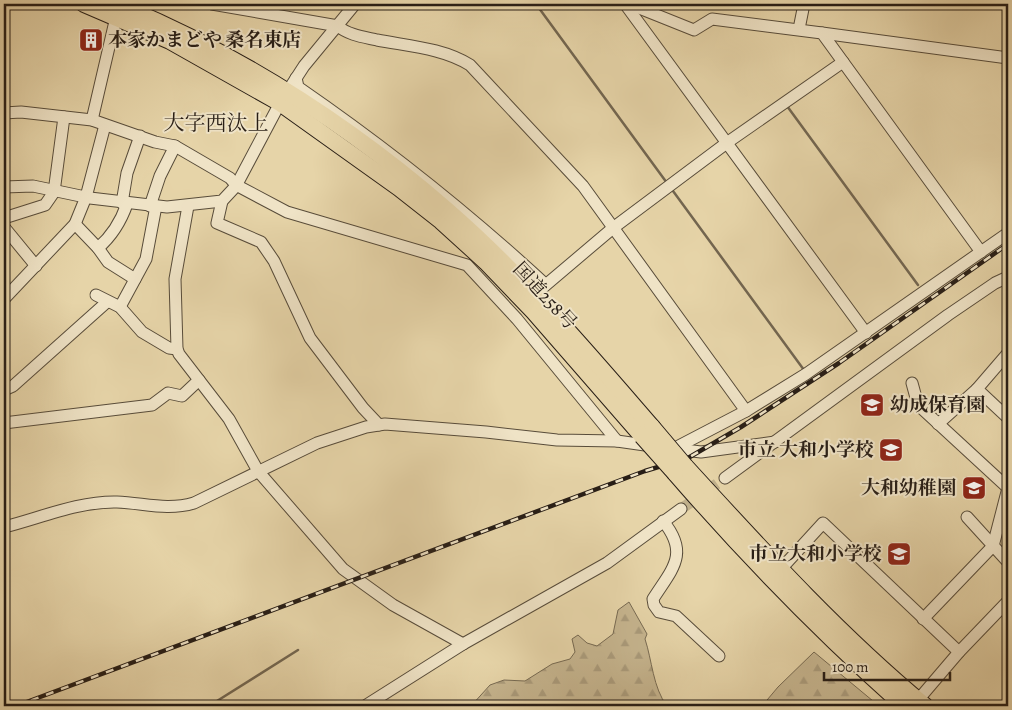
<svg xmlns="http://www.w3.org/2000/svg" width="1012" height="710" viewBox="0 0 1012 710" font-family="Alegreya,'Noto Serif JP',serif">
  <style>
    .forest { fill: url(#forest-firs); stroke: #776a52 }
    .lines { fill: none; stroke-linecap: round; stroke-linejoin: round }
    .stream { stroke: #736650; stroke-width: 2.5 }
    .minor-tunnel { stroke: #c0b08b; stroke-width: 11; stroke-dasharray: 11 5.5; stroke-linecap: butt }
    .minor-casing { stroke: #584c3a; stroke-width: 13 }
    .highway-casing { stroke: #281e16; stroke-width: 18 }
    .minor { stroke: #efe3c6; stroke-width: 11 }
    .highway { stroke: #e6d4a8; stroke-width: 16 }
    .rail-casing { stroke: #281e16; stroke-width: 4.5 }
    .rail { stroke: #efe3c6; stroke-width: 2.5; stroke-dasharray: 8; stroke-linecap: butt }
    .highway-bridge-casing { stroke: #281e16; stroke-width: 18; stroke-linecap: butt }
    .highway-bridge { stroke: #e6d4a8; stroke-width: 16 }
    .labels { text-anchor: middle; dominant-baseline: central; stroke-width: 4; stroke-linejoin: round; paint-order: stroke }
    .poi-label { font-size: 19px; font-weight: bold; fill: #281e16; stroke: #efe3c6; text-anchor: end }
    .street-label { font-size: 19px; fill: #281e16; stroke: #efe3c6 }
    .quarter-label { font-size: 21px; fill: #281e16; stroke: #efe3c6 }
  </style>
  <defs>
    <pattern id="forest-firs" width="22" height="20" patternUnits="userSpaceOnUse" patternTransform="scale(1.25)"><rect width="22" height="20" fill="#c6b58f"/><path d="M5 1l3.5 6h-7zM16 11l3.5 6h-7z" fill="#aa9b7b"/></pattern>
  </defs>
  <rect width="100%" height="100%" fill="#e6d4a8"/>
  <filter id="stains"><feTurbulence type="fractalNoise" baseFrequency=".004" numOctaves="4"/><feColorMatrix values="0 0 0 0 .2 0 0 0 0 .09 0 0 0 0 .02 0 0 0 .5 -.17"/></filter>
  <radialGradient id="worn" r=".72"><stop offset=".6" stop-color="#630" stop-opacity="0"/><stop offset="1" stop-color="#630" stop-opacity=".3"/></radialGradient>
  <g class="forest">
    <path d="M629 602 647 634 645 639C652 660 653 688 667 706H471L490 685 504 680 525 681 552 664 570 659 575 652 572 639 578 635 587 643 597 646 613 634 618 610Z"/>
    <polygon points="814,652 879,706 762,706 778,687"/>
  </g>
  <g class="lines">
    <g class="stream">
      <polyline points="536,4 667,183"/>
      <polyline points="787,106 918,285"/>
      <polyline points="673,191 804,370"/>
      <polyline points="209,706 298,650"/>
    </g>
    <polyline class="minor-tunnel" points="681,509 725,478"/>
    <defs>
      <g id="minor">
        <path d="M212 4 338 26C348 35 364 37 377 40 408 46 443 48 470 65L583 186 746 411"/>
        <polyline points="625,4 866,333"/>
        <polyline points="629,4 694,30 712,19 822,33 981,252"/>
        <polyline points="799,29 804,4"/>
        <polyline points="822,33 1008,58"/>
        <path d="M296 78 298 87C385 147 467 212 545 284"/>
        <polyline points="4,113 21,112 92,120 155,142 175,146 230,178 236,185 287,212 467,265 517,319 617,441"/>
        <polyline points="92,120 116,17"/>
        <polyline points="4,187 33,186 90,198 167,207 222,201 236,186 280,103 304,66 355,4"/>
        <polyline points="222,201 217,223 261,242 274,261 310,338 363,408 379,425"/>
        <polyline points="122,203 127,173 140,136"/>
        <polyline points="150,206 160,176 175,146"/>
        <polyline points="188,206 175,279 177,349 179,354 229,419 258,471 343,569 393,605 463,644"/>
        <polyline points="4,218 45,205 54,192 64,117"/>
        <polyline points="75,224 98,248 108,262 135,279"/>
        <polyline points="4,227 36,266"/>
        <path d="M98 248C112 236 121 221 127 204"/>
        <polyline points="541,289 613,228 728,142 843,62"/>
        <polyline points="96,295 120,307 142,332 169,348 177,349"/>
        <polyline points="4,299 75,224 86,197 105,125"/>
        <polyline points="120,307 146,259 156,206"/>
        <polyline points="912,383 918,405 1008,488"/>
        <polyline points="977,389 1008,418"/>
        <polyline points="4,390 13,386 107,302"/>
        <polyline points="4,423 152,405 168,393 182,396 199,380"/>
        <polyline points="938,424 977,389 1008,353"/>
        <polyline points="668,448 701,452 775,442"/>
        <polyline points="675,448 746,411 806,374 1008,233"/>
        <polyline points="725,478 948,315 995,283 1008,277"/>
        <polyline points="967,517 1008,562"/>
        <path d="M663 521C690 554 672 569 653 599L654 605 659 612 676 616 719 656"/>
        <path d="M4 527C40 518 79 501 117 502 144 503 167 511 194 503L317 443 366 427 385 424 486 432 557 440 617 441 652 446"/>
        <polyline points="780,570 823,523 959,652"/>
        <polyline points="923,619 993,546 1008,488"/>
        <polyline points="918,700 959,652 1008,601"/>
        <polyline points="365,706 463,644 607,563 681,509"/>
      </g>
      <g id="highway">
        <polyline points="84,4 170,41 280,103 399,188 441,221 486,262 534,312 642,436"/>
        <path d="M117 4C236 53 349 125 447 210 522 275 587 352 652 427"/>
        <path d="M685 466C762 550 837 633 925 706"/>
        <path d="M675 473C747 556 822 633 904 706"/>
      </g>
    </defs>
    <use href="#minor" class="minor-casing"/>
    <use href="#highway" class="highway-casing"/>
    <use href="#minor" class="minor"/>
    <use href="#highway" class="highway"/>
    <defs>
      <polyline id="rail" points="16,706 645,471 688,458 741,427 839,363 1008,244"/>
    </defs>
    <use href="#rail" class="rail-casing"/>
    <use href="#rail" class="rail"/>
    <defs>
      <g id="highway-bridge">
        <polyline points="652,427 685,466"/>
        <polyline points="642,436 675,473"/>
      </g>
    </defs>
    <use href="#highway-bridge" class="highway-bridge-casing"/>
    <use href="#highway-bridge" class="highway-bridge"/>
  </g>
  <defs>
    <symbol id="building-square" viewBox="-11 -11 22 22"><rect x="-9" y="-9" width="18" height="18" rx="4" fill="#8f2418" stroke="#efe3c6"/><path d="M-4-6H4V6H1V3H-1V6H-4ZM-2.5-4.3h1.7v1.8h-1.7ZM.8-4.3h1.7v1.8H.8ZM-2.5-1h1.7V.8h-1.7ZM.8-1h1.7V.8H.8Z" fill="#fff"/></symbol>
    <symbol id="school-square" viewBox="-11 -11 22 22"><rect x="-9" y="-9" width="18" height="18" rx="4" fill="#8f2418" stroke="#efe3c6"/><path d="M0-5L7-2L0 1L-7-2ZM-4 1L0 2.5L4 1V4Q0 6-4 4Z" fill="#fff"/></symbol>
  </defs>
  <g fill-rule="evenodd">
    <use href="#building-square" x="77" y="26" width="28" height="28"/>
    <use href="#school-square" x="858" y="391" width="28" height="28"/>
    <use href="#school-square" x="877" y="436" width="28" height="28"/>
    <use href="#school-square" x="960" y="474" width="28" height="28"/>
    <use href="#school-square" x="885" y="540" width="28" height="28"/>
  </g>
  <g class="labels">
    <g class="poi-label">
      <text x="108" y="40" text-anchor="start">本家かまどや 桑名東店</text>
      <text x="890" y="405" text-anchor="start">幼成保育園</text>
      <text x="874" y="450">市立 大和小学校</text>
      <text x="956" y="488">大和幼稚園</text>
      <text x="882" y="554">市立大和小学校</text>
    </g>
    <g class="street-label">
      <text transform="translate(545 296) rotate(47)">国道258号</text>
    </g>
    <g class="quarter-label">
      <text x="216" y="123">大字西汰上</text>
    </g>
  </g>
  <rect width="1012" height="710" fill="none" stroke="#e6d4a8" stroke-width="20"/>
  <rect x="5" y="5" width="1002" height="700" fill="none" stroke="#281e16" stroke-width="2.5"/>
  <rect x="10" y="10" width="992" height="690" fill="none" stroke="#281e16"/>
  <path d="M824 672v8h126v-8" fill="none" stroke="#281e16" stroke-width="2.5"/>
  <text x="832" y="672" font-size="15" fill="#281e16" stroke="#efe3c6" stroke-width="4" paint-order="stroke">100 m</text>
  <rect width="100%" height="100%" filter="url(#stains)"/>
  <rect width="100%" height="100%" fill="url(#worn)"/>
</svg>
